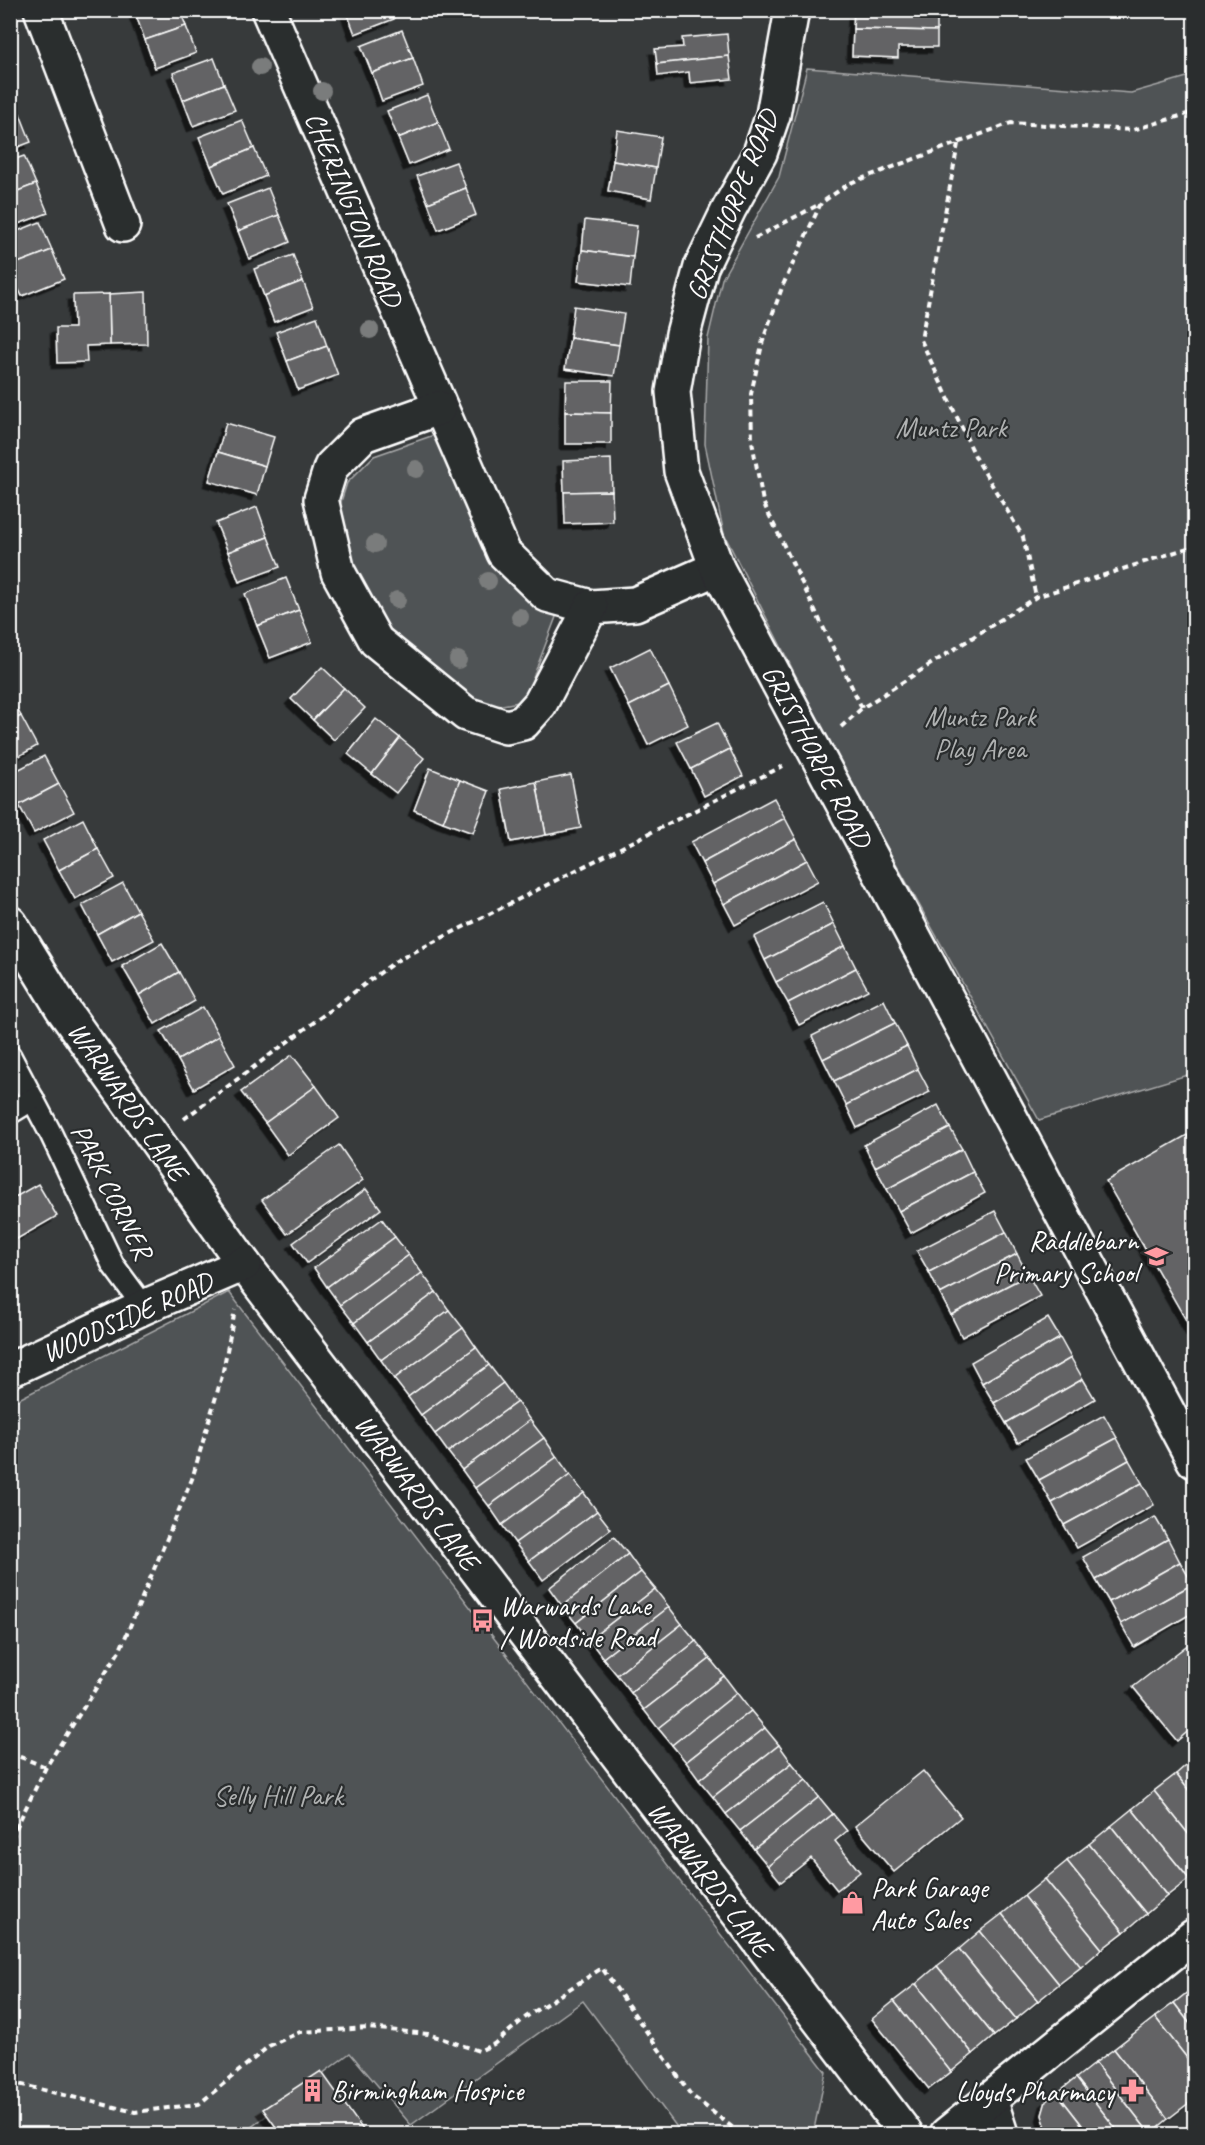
<svg xmlns="http://www.w3.org/2000/svg" width="1205" height="2145" viewBox="0 0 1205 2145" font-family="Caveat,sans-serif">
  <style>
    .green { fill: #505354; stroke: #a8a9aa; stroke-width: 1.5 }
    .building { fill: #636465; stroke: #fff; stroke-width: 1.5; filter: url(#shadow) }
    .lines { fill: none; stroke-linecap: round; stroke-linejoin: round }
    .service-casing { stroke: #fff; stroke-width: 26 }
    .minor-casing { stroke: #fff; stroke-width: 38 }
    .tertiary-casing { stroke: #fff; stroke-width: 38 }
    .path { stroke: #fff; stroke-width: 4; stroke-dasharray: 6 4.5; stroke-linecap: butt }
    .service { stroke: #2a2d2e; stroke-width: 21 }
    .minor { stroke: #2a2d2e; stroke-width: 33 }
    .tertiary { stroke: #2a2d2e; stroke-width: 33 }
    .tree { fill: #7a7c7c }
    .labels { text-anchor: middle; dominant-baseline: central; stroke-width: 4.5; stroke-linejoin: round; paint-order: stroke }
    .street-label { font-size: 28px; fill: #fff; stroke: #2a2d2e }
    .park-label { font-size: 28px; fill: #b0b2b2; stroke: #2a2d2e }
    .poi-label { font-size: 28px; fill: #fff; stroke: #2a2d2e; text-anchor: start }
  </style>
  <defs>
    <filter id="shadow"><feDropShadow dx="-5.5" dy="5.5" stdDeviation="0" flood-color="#0009"/></filter>
  </defs>
  <rect width="100%" height="100%" fill="#373a3b"/>
  <filter id="ink" filterUnits="userSpaceOnUse"><feTurbulence type="fractalNoise" baseFrequency=".0167" numOctaves="2"/><feDisplacementMap in="SourceGraphic" scale="12" xChannelSelector="R" yChannelSelector="G"/><feConvolveMatrix kernelMatrix="1 2 1 2 8 2 1 2 1" color-interpolation-filters="sRGB"/></filter>
  <g filter="url(#ink)">
    <g class="green">
      <polygon points="807,68 1131,93 1194,75 1194,1073 1039,1120 839,761 724,534 705,444 708,338 722,279 779,177"/>
      <polygon points="440,433 559,609 524,701 497,706 463,695 385,632 353,574 338,511 347,483 374,456"/>
      <polygon points="229,1292 826,2072 813,2134 682,2134 583,2001 411,2125 350,2053 242,2134 11,2134 11,1403"/>
    </g>
    <g class="building">
      <polygon points="142,10 180,10 186,26 145,40 135,13"/>
      <polygon points="346,10 391,10 394,19 355,34"/>
      <polygon points="854,10 898,10 898,16 937,17 937,31 853,29"/>
      <polygon points="186,26 196,53 155,68 145,40"/>
      <polygon points="853,29 937,31 937,47 898,47 898,58 852,56"/>
      <polygon points="402,30 413,58 372,73 361,46"/>
      <polygon points="727,34 729,56 657,64 655,49 683,47 682,38"/>
      <polygon points="729,56 732,79 690,83 689,72 658,76 657,64"/>
      <polygon points="214,58 224,84 183,100 173,73"/>
      <polygon points="413,58 423,86 382,101 372,73"/>
      <polygon points="224,84 235,110 193,126 183,100"/>
      <polygon points="10,91 20,114 10,118"/>
      <polygon points="427,95 438,122 398,138 387,111"/>
      <polygon points="20,114 31,142 10,150 10,118"/>
      <polygon points="242,120 254,148 211,166 199,137"/>
      <polygon points="438,122 449,149 409,165 398,138"/>
      <polygon points="617,130 661,137 656,168 613,161"/>
      <polygon points="254,148 266,176 223,194 211,166"/>
      <polygon points="24,156 36,184 10,194 10,161"/>
      <polygon points="613,161 656,168 651,199 608,191"/>
      <polygon points="456,162 466,188 428,203 417,176"/>
      <polygon points="36,184 48,213 10,227 10,194"/>
      <polygon points="268,188 279,215 238,231 227,204"/>
      <polygon points="466,188 476,215 438,230 428,203"/>
      <polygon points="279,215 290,242 249,259 238,231"/>
      <polygon points="585,220 637,226 633,257 582,250"/>
      <polygon points="40,222 52,250 10,266 10,234"/>
      <polygon points="52,250 64,279 22,296 19,290 10,293 10,266"/>
      <polygon points="582,250 633,257 630,287 578,281"/>
      <polygon points="293,255 303,281 264,296 254,269"/>
      <polygon points="303,281 313,307 274,322 264,296"/>
      <polygon points="146,292 147,344 110,345 109,294"/>
      <polygon points="109,294 110,345 86,346 87,362 57,363 56,328 74,328 73,295"/>
      <polygon points="574,306 624,314 619,345 570,338"/>
      <polygon points="317,317 327,346 287,361 276,332"/>
      <polygon points="570,338 619,345 614,376 565,369"/>
      <polygon points="327,346 338,375 298,390 287,361"/>
      <polygon points="566,381 612,381 611,413 565,412"/>
      <polygon points="565,412 611,413 611,444 565,444"/>
      <polygon points="226,423 274,437 265,466 218,452"/>
      <polygon points="218,452 265,466 257,495 209,481"/>
      <polygon points="611,459 612,491 564,492 563,461"/>
      <polygon points="612,491 613,522 565,524 564,492"/>
      <polygon points="257,507 268,537 228,552 216,523"/>
      <polygon points="268,537 280,567 239,582 228,552"/>
      <polygon points="286,578 299,610 257,626 245,594"/>
      <polygon points="299,610 312,642 270,658 257,626"/>
      <polygon points="650,648 669,686 629,706 610,668"/>
      <polygon points="322,667 344,688 313,720 291,699"/>
      <polygon points="669,686 688,725 648,745 629,706"/>
      <polygon points="344,688 365,708 334,740 313,720"/>
      <polygon points="10,696 21,716 10,722"/>
      <polygon points="21,716 37,746 10,761 10,722"/>
      <polygon points="376,719 400,738 372,774 348,754"/>
      <polygon points="717,723 730,749 691,769 677,742"/>
      <polygon points="400,738 424,758 396,793 372,774"/>
      <polygon points="730,749 743,776 704,796 691,769"/>
      <polygon points="44,756 59,784 19,805 10,790 10,774"/>
      <polygon points="430,768 460,780 443,822 414,810"/>
      <polygon points="571,775 581,828 546,835 536,782"/>
      <polygon points="460,780 489,791 473,833 443,822"/>
      <polygon points="536,782 546,835 511,842 501,789"/>
      <polygon points="59,784 74,812 34,833 19,805"/>
      <polygon points="774,798 785,818 702,863 691,842"/>
      <polygon points="785,818 796,839 713,884 702,863"/>
      <polygon points="83,819 98,849 59,870 43,840"/>
      <polygon points="796,839 807,860 724,904 713,884"/>
      <polygon points="98,849 114,878 75,899 59,870"/>
      <polygon points="807,860 818,881 735,925 724,904"/>
      <polygon points="123,883 138,911 97,934 82,905"/>
      <polygon points="823,902 834,924 765,960 754,937"/>
      <polygon points="138,911 154,940 112,962 97,934"/>
      <polygon points="834,924 845,946 776,982 765,960"/>
      <polygon points="162,943 179,972 139,995 122,966"/>
      <polygon points="845,946 856,968 788,1003 776,982"/>
      <polygon points="856,968 868,990 799,1025 788,1003"/>
      <polygon points="179,972 195,1001 155,1024 139,995"/>
      <polygon points="884,1000 895,1023 823,1059 812,1036"/>
      <polygon points="203,1007 219,1036 178,1060 161,1031"/>
      <polygon points="895,1023 907,1046 834,1081 823,1059"/>
      <polygon points="219,1036 235,1065 194,1089 178,1060"/>
      <polygon points="907,1046 918,1069 846,1105 834,1081"/>
      <polygon points="292,1055 316,1086 265,1123 241,1092"/>
      <polygon points="918,1069 930,1092 857,1128 846,1105"/>
      <polygon points="316,1086 339,1118 288,1155 265,1123"/>
      <polygon points="938,1105 950,1128 875,1167 864,1145"/>
      <polygon points="950,1128 962,1149 887,1189 875,1167"/>
      <polygon points="1187,1135 1194,1148 1194,1334 1106,1181"/>
      <polygon points="339,1145 363,1180 287,1234 262,1200"/>
      <polygon points="962,1149 973,1172 899,1211 887,1189"/>
      <polygon points="973,1172 985,1193 911,1233 899,1211"/>
      <polygon points="38,1184 57,1216 10,1243 10,1200"/>
      <polygon points="366,1189 381,1209 307,1263 293,1243"/>
      <polygon points="995,1211 1006,1232 929,1272 917,1251"/>
      <polygon points="382,1219 395,1237 327,1287 314,1268"/>
      <polygon points="1006,1232 1017,1254 940,1294 929,1272"/>
      <polygon points="395,1237 409,1255 340,1305 327,1287"/>
      <polygon points="1017,1254 1028,1275 951,1315 940,1294"/>
      <polygon points="409,1255 422,1273 354,1323 340,1305"/>
      <polygon points="422,1273 436,1292 368,1342 354,1323"/>
      <polygon points="1028,1275 1040,1296 962,1337 951,1315"/>
      <polygon points="436,1292 449,1310 381,1360 368,1342"/>
      <polygon points="449,1310 463,1328 394,1379 381,1360"/>
      <polygon points="1048,1318 1060,1338 982,1383 971,1362"/>
      <polygon points="463,1328 476,1347 408,1397 394,1379"/>
      <polygon points="1060,1338 1071,1358 994,1403 982,1383"/>
      <polygon points="476,1347 489,1365 421,1415 408,1397"/>
      <polygon points="1071,1358 1083,1379 1006,1423 994,1403"/>
      <polygon points="489,1365 503,1383 435,1434 421,1415"/>
      <polygon points="1083,1379 1095,1399 1018,1443 1006,1423"/>
      <polygon points="503,1383 517,1402 448,1452 435,1434"/>
      <polygon points="517,1402 530,1420 462,1470 448,1452"/>
      <polygon points="1104,1415 1117,1438 1039,1480 1026,1458"/>
      <polygon points="530,1420 544,1438 475,1488 462,1470"/>
      <polygon points="544,1438 557,1457 489,1506 475,1488"/>
      <polygon points="1117,1438 1129,1460 1052,1503 1039,1480"/>
      <polygon points="557,1457 570,1475 502,1525 489,1506"/>
      <polygon points="1129,1460 1142,1483 1064,1525 1052,1503"/>
      <polygon points="570,1475 584,1493 515,1543 502,1525"/>
      <polygon points="1142,1483 1154,1505 1077,1548 1064,1525"/>
      <polygon points="584,1493 597,1511 529,1561 515,1543"/>
      <polygon points="597,1511 611,1529 543,1580 529,1561"/>
      <polygon points="1155,1517 1168,1539 1096,1580 1083,1557"/>
      <polygon points="614,1537 628,1554 562,1606 549,1588"/>
      <polygon points="1168,1539 1180,1562 1109,1602 1096,1580"/>
      <polygon points="628,1554 641,1572 576,1623 562,1606"/>
      <polygon points="1180,1562 1193,1584 1121,1624 1109,1602"/>
      <polygon points="641,1572 655,1589 589,1640 576,1623"/>
      <polygon points="1193,1584 1194,1612 1134,1647 1121,1624"/>
      <polygon points="655,1589 669,1607 603,1658 589,1640"/>
      <polygon points="669,1607 682,1624 617,1675 603,1658"/>
      <polygon points="682,1624 696,1641 631,1693 617,1675"/>
      <polygon points="1194,1640 1194,1726 1177,1741 1133,1687"/>
      <polygon points="696,1641 710,1659 644,1710 631,1693"/>
      <polygon points="710,1659 724,1676 658,1728 644,1710"/>
      <polygon points="724,1676 737,1693 672,1745 658,1728"/>
      <polygon points="737,1693 751,1711 686,1762 672,1745"/>
      <polygon points="751,1711 765,1728 699,1780 686,1762"/>
      <polygon points="765,1728 779,1745 713,1797 699,1780"/>
      <polygon points="779,1745 792,1763 726,1814 713,1797"/>
      <polygon points="1194,1758 1194,1797 1176,1774"/>
      <polygon points="792,1763 806,1780 740,1831 726,1814"/>
      <polygon points="923,1771 961,1817 894,1872 855,1826"/>
      <polygon points="1176,1774 1194,1797 1194,1841 1154,1791"/>
      <polygon points="806,1780 819,1797 754,1849 740,1831"/>
      <polygon points="1154,1791 1194,1841 1194,1874 1189,1879 1132,1809"/>
      <polygon points="819,1797 833,1814 768,1866 754,1849"/>
      <polygon points="1132,1809 1189,1879 1167,1896 1111,1826"/>
      <polygon points="833,1814 847,1831 835,1841 860,1872 837,1890 811,1858 781,1882 768,1866"/>
      <polygon points="1111,1826 1167,1896 1146,1914 1089,1844"/>
      <polygon points="1089,1844 1146,1914 1124,1932 1067,1861"/>
      <polygon points="1067,1861 1124,1932 1102,1949 1045,1879"/>
      <polygon points="1045,1879 1102,1949 1081,1967 1024,1896"/>
      <polygon points="1024,1896 1081,1967 1059,1984 1002,1914"/>
      <polygon points="1002,1914 1059,1984 1038,2001 980,1931"/>
      <polygon points="980,1931 1038,2001 1016,2019 959,1949"/>
      <polygon points="959,1949 1016,2019 994,2036 937,1966"/>
      <polygon points="937,1966 994,2036 973,2054 916,1984"/>
      <polygon points="916,1984 973,2054 951,2072 894,2001"/>
      <polygon points="1194,1987 1194,2029 1174,2003"/>
      <polygon points="894,2001 951,2072 929,2089 872,2019"/>
      <polygon points="1174,2003 1194,2029 1194,2067 1155,2017"/>
      <polygon points="1155,2017 1194,2067 1194,2099 1168,2119 1114,2049"/>
      <polygon points="1114,2049 1168,2119 1150,2134 1095,2063"/>
      <polygon points="1095,2063 1150,2134 1120,2134 1076,2078"/>
      <polygon points="321,2071 366,2134 281,2134 263,2109"/>
      <polygon points="1076,2078 1120,2134 1089,2134 1057,2093"/>
      <polygon points="1057,2093 1089,2134 1048,2134 1042,2115 1046,2101"/>
    </g>
    <g class="lines">
      <defs>
        <g id="service">
          <polyline points="10,1056 51,1134 113,1265 144,1307"/>
          <polyline points="10,1113 33,1099"/>
        </g>
        <g id="minor">
          <polyline points="41,10 123,225"/>
          <polyline points="268,10 504,553 547,595 591,607 635,604 717,568"/>
          <polyline points="792,10 773,115 760,153 729,209 701,267 683,334 673,392 681,471 717,568 1194,1461"/>
          <polyline points="439,408 363,435 331,467 321,499 338,572 376,641 466,714 506,727 523,723 540,704 591,607"/>
          <polyline points="10,923 62,1008 244,1264 906,2134"/>
          <polyline points="10,1370 144,1307 244,1264"/>
          <polyline points="990,2099 1001,2134"/>
        </g>
        <polyline id="tertiary" points="947,2134 1194,1936"/>
      </defs>
      <use href="#service" class="service-casing"/>
      <use href="#minor" class="minor-casing"/>
      <use href="#tertiary" class="tertiary-casing"/>
      <g class="path">
        <polyline points="958,144 921,340 976,458 1023,537 1036,597"/>
        <polyline points="755,238 820,204"/>
        <polyline points="862,708 763,502 752,441 751,394 763,340 783,285 821,203 850,183 1011,123 1133,130 1194,112"/>
        <polyline points="841,727 862,708 1036,597 1194,546"/>
        <polyline points="184,1119 396,961 783,766"/>
        <polyline points="10,1753 46,1767"/>
        <polyline points="10,1849 15,1830 46,1767 120,1650 192,1479 222,1376 235,1310"/>
        <polyline points="10,2082 135,2112 199,2104 269,2046 300,2032 369,2028 428,2034 479,2051 494,2044 526,2017 602,1968 691,2095 741,2134"/>
      </g>
      <use href="#service" class="service"/>
      <use href="#minor" class="minor"/>
      <use href="#tertiary" class="tertiary"/>
    </g>
    <g class="tree">
      <circle cx="260" cy="67" r="9"/>
      <circle cx="322" cy="91" r="9"/>
      <circle cx="370" cy="330" r="9"/>
      <circle cx="416" cy="469" r="9"/>
      <circle cx="375" cy="544" r="9"/>
      <circle cx="488" cy="581" r="9"/>
      <circle cx="397" cy="600" r="9"/>
      <circle cx="520" cy="617" r="9"/>
      <circle cx="458" cy="660" r="9"/>
    </g>
  </g>
  <defs>
    <symbol id="school-bare" viewBox="-9 -9 18 18"><path d="M0-5L7-2L0 1L-7-2ZM-4 1L0 2.5L4 1V4Q0 6-4 4Z" fill="#ff9aa2" stroke="#2a2d2e" stroke-width="2.5" paint-order="stroke"/></symbol>
    <symbol id="bus-bare" viewBox="-9 -9 18 18"><path d="M-5-6H5V4H4V6H2V4H-2V6H-4V4H-5ZM-3.5-4V0h7V-4ZM-3.5 1.2v1.5H-2V1.2ZM2 1.2v1.5H3.5V1.2Z" fill="#ff9aa2" stroke="#2a2d2e" stroke-width="2.5" paint-order="stroke"/></symbol>
    <symbol id="shop-bare" viewBox="-9 -9 18 18"><path d="M-5-2.5h2.3a2.7 3.5 0 0 1 5.4 0H5L5.5 6h-11ZM-1.5-2.5h3a1.5 2.3 0 0 0-3 0Z" fill="#ff9aa2" stroke="#2a2d2e" stroke-width="2.5" paint-order="stroke"/></symbol>
    <symbol id="building-bare" viewBox="-9 -9 18 18"><path d="M-4-6H4V6H1V3H-1V6H-4ZM-2.5-4.3h1.7v1.8h-1.7ZM.8-4.3h1.7v1.8H.8ZM-2.5-1h1.7V.8h-1.7ZM.8-1h1.7V.8H.8Z" fill="#ff9aa2" stroke="#2a2d2e" stroke-width="2.5" paint-order="stroke"/></symbol>
    <symbol id="pharmacy-bare" viewBox="-9 -9 18 18"><path d="M-2-6h4v4h4v4h-4v4h-4v-4h-4v-4h4Z" fill="#ff9aa2" stroke="#2a2d2e" stroke-width="2.5" paint-order="stroke"/></symbol>
  </defs>
  <g fill-rule="evenodd">
    <use href="#school-bare" x="1140" y="1240" width="33" height="33"/>
    <use href="#bus-bare" x="466" y="1604" width="33" height="33"/>
    <use href="#shop-bare" x="836" y="1886" width="33" height="33"/>
    <use href="#building-bare" x="296" y="2074" width="33" height="33"/>
    <use href="#pharmacy-bare" x="1116" y="2074" width="33" height="33"/>
  </g>
  <g class="labels">
    <g class="street-label">
      <text transform="translate(732 205) rotate(-68)">GRISTHORPE ROAD</text>
      <text transform="translate(354 209) rotate(67)">CHERINGTON ROAD</text>
      <text transform="translate(817 756) rotate(62)">GRISTHORPE ROAD</text>
      <text transform="translate(128 1101) rotate(55)">WARWARDS LANE</text>
      <text transform="translate(112 1191) rotate(63)">PARK CORNER</text>
      <text transform="translate(127 1317) rotate(-24)">WOODSIDE ROAD</text>
      <text transform="translate(417 1492) rotate(53)">WARWARDS LANE</text>
      <text transform="translate(710 1879) rotate(53)">WARWARDS LANE</text>
    </g>
    <g class="park-label">
      <text x="951" y="427">Muntz Park</text>
      <text x="980" y="716">Muntz Park<tspan x="980" dy="32">Play Area</tspan></text>
      <text x="278" y="1795">Selly Hill Park</text>
    </g>
    <g class="poi-label">
      <text x="1138" y="1240" text-anchor="end">Raddlebarn<tspan x="1138" dy="32">Primary School</tspan></text>
      <text x="500" y="1605">Warwards Lane<tspan x="500" dy="32">/ Woodside Road</tspan></text>
      <text x="871" y="1887">Park Garage<tspan x="871" dy="32">Auto Sales</tspan></text>
      <text x="331" y="2090">Birmingham Hospice</text>
      <text x="1114" y="2091" text-anchor="end">Lloyds Pharmacy</text>
    </g>
  </g>
  <rect width="1205" height="2145" fill="none" stroke="#2a2d2e" stroke-width="36"/>
  <rect x="18" y="18" width="1169" height="2109" fill="none" stroke="#fff" stroke-width="2" filter="url(#ink)"/>
</svg>
